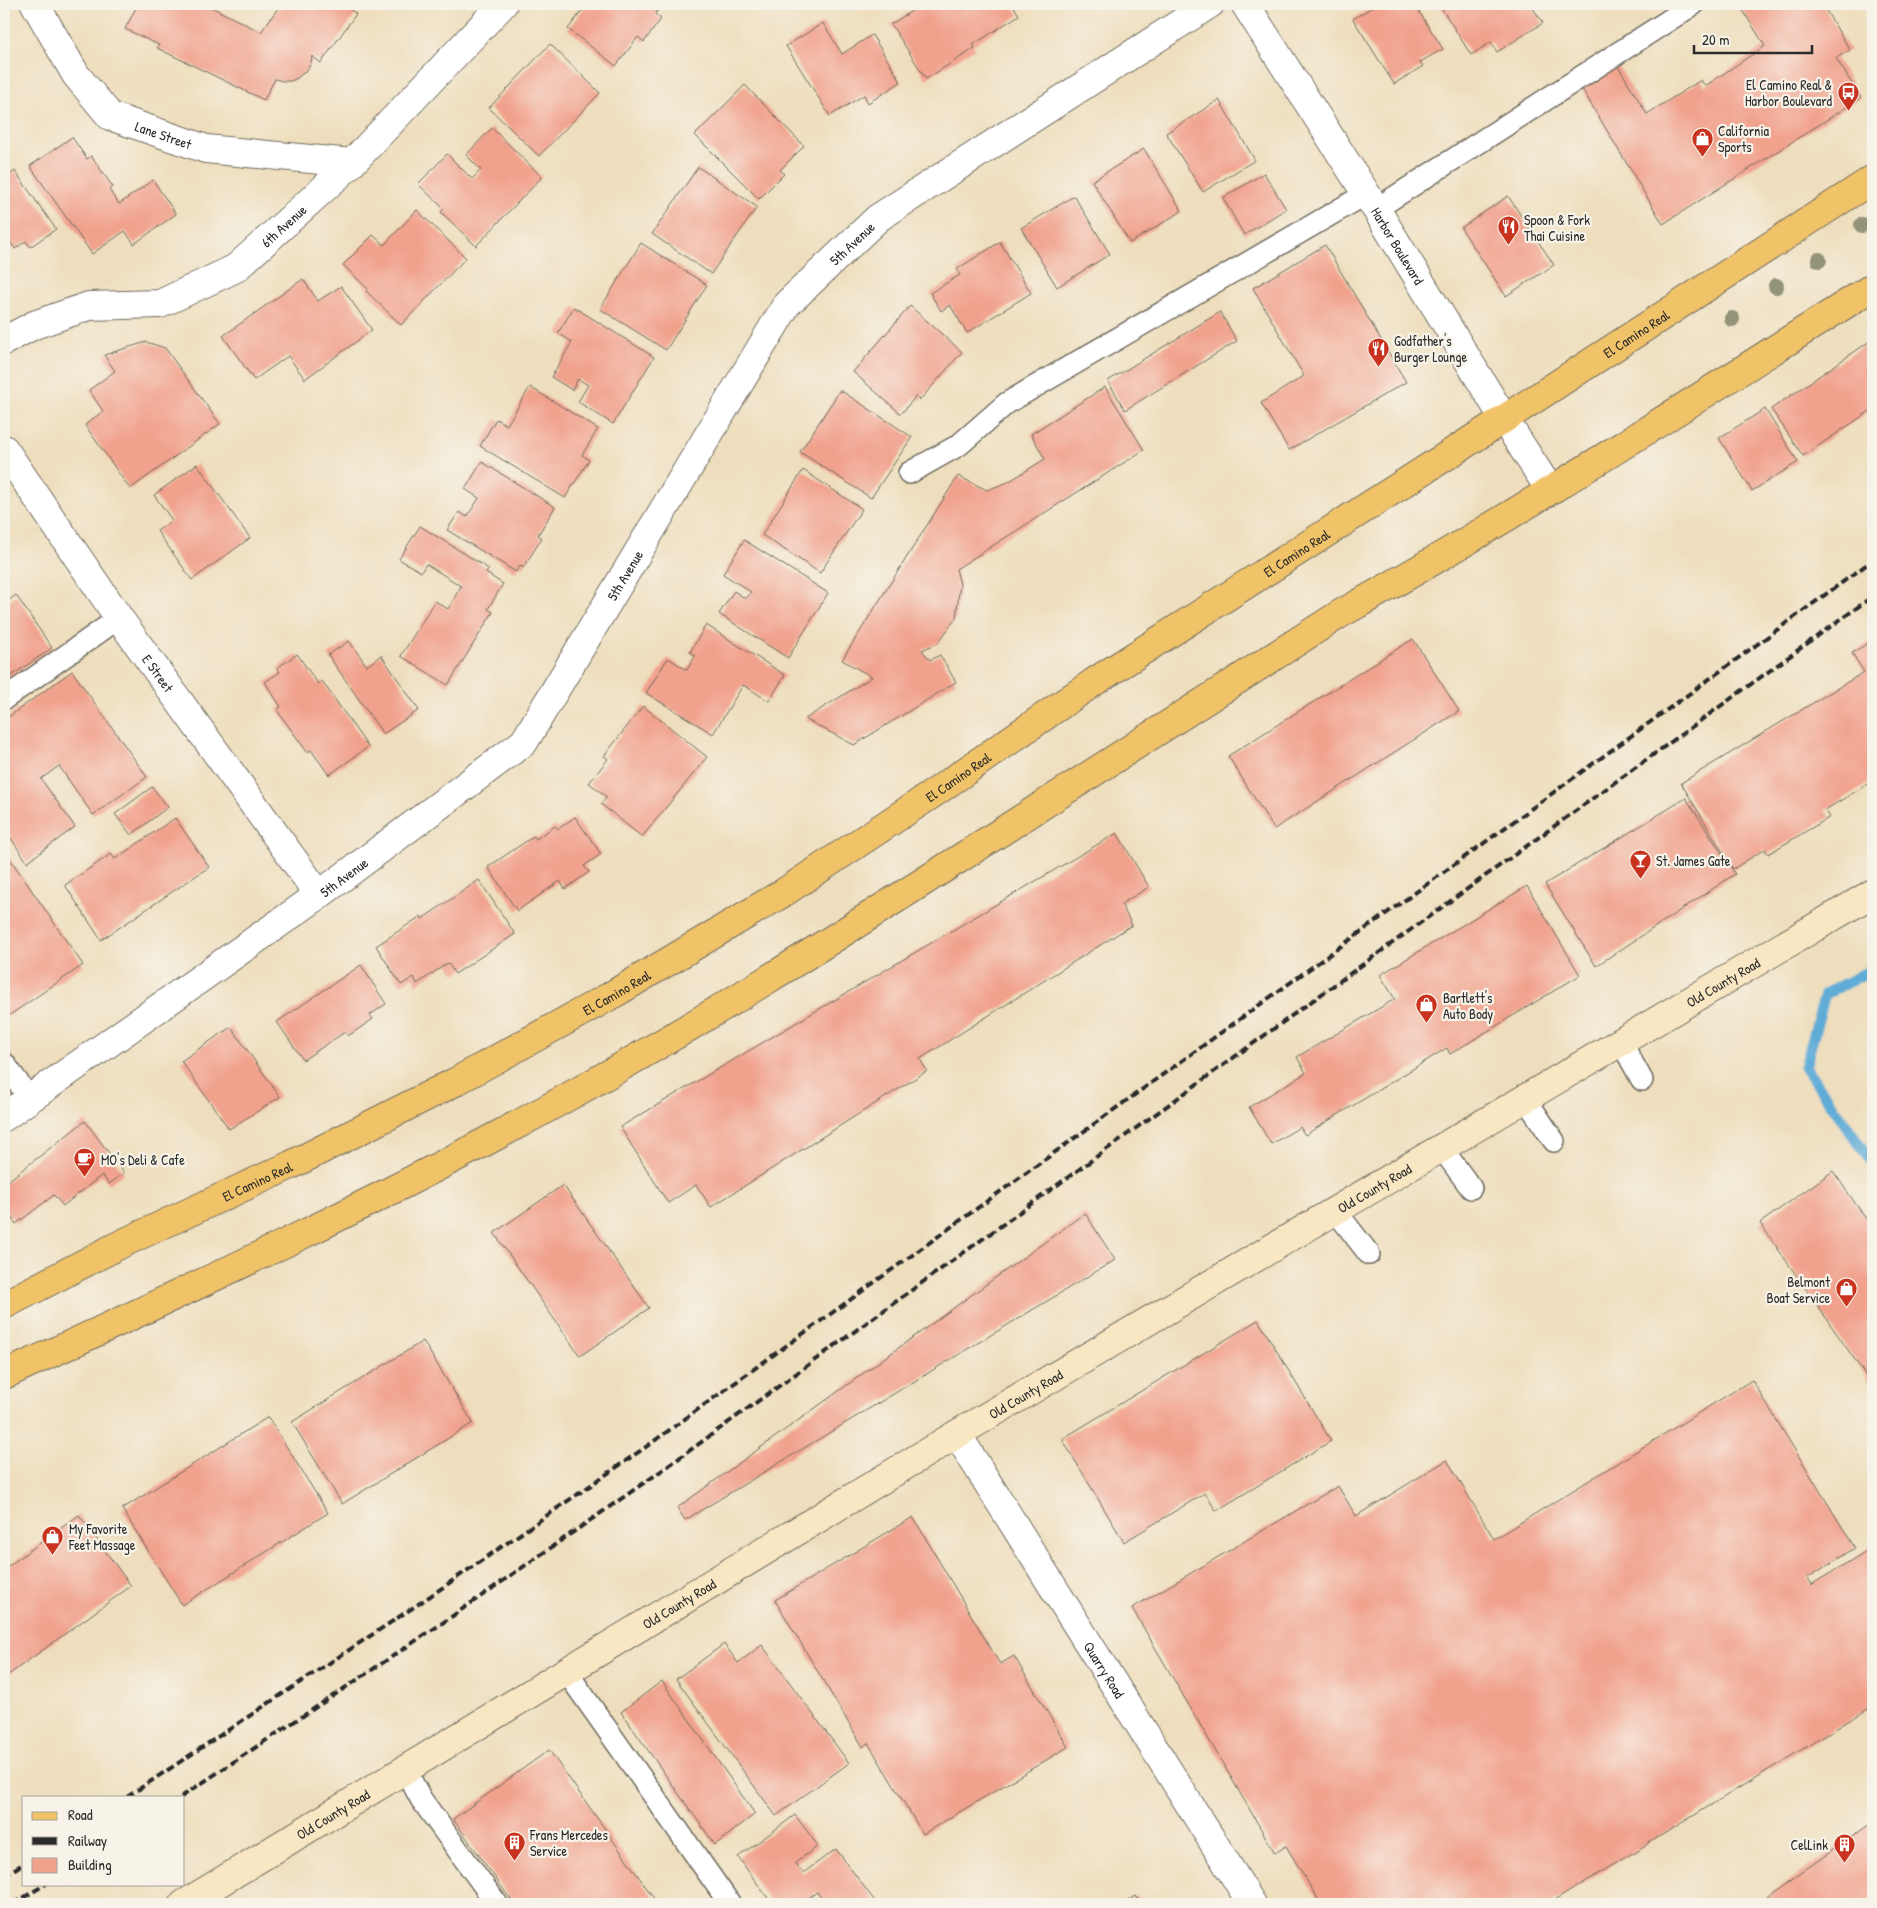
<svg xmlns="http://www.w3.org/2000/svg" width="1877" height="1908" viewBox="0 0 1877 1908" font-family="'Patrick Hand',sans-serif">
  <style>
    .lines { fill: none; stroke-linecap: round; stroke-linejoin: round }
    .stream { stroke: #5eacd7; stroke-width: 11 }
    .building { fill: #f1a28d }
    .service-casing { stroke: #6f6a5e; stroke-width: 24 }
    .minor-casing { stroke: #6f6a5e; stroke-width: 30 }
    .secondary-casing { stroke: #6f6a5e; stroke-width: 30 }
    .primary-casing { stroke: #6f6a5e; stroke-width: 30 }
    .service { stroke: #fff; stroke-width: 21 }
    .minor { stroke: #fff; stroke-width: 28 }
    .secondary { stroke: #f9e7c3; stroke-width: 28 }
    .primary { stroke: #f1c369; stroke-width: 28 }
    .rail { stroke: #2b2b2b; stroke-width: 4; stroke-dasharray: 8 4; stroke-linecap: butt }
    .tree { fill: #939379 }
    .labels { text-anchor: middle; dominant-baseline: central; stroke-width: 4.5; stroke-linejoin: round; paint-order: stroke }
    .poi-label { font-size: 14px; fill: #2b2b2b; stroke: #f7f3e8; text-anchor: start }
    .street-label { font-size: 14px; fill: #2b2b2b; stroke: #f7f3e8 }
  </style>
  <rect width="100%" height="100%" fill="#f7f3e8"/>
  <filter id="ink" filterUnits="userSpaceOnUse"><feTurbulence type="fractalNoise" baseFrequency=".02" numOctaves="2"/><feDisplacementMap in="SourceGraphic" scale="10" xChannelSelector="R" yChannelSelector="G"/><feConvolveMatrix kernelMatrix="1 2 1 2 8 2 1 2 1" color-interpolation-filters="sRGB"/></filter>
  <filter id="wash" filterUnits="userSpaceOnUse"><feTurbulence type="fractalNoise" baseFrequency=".0096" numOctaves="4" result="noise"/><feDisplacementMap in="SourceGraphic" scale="20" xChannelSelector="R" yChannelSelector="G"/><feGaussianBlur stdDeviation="1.12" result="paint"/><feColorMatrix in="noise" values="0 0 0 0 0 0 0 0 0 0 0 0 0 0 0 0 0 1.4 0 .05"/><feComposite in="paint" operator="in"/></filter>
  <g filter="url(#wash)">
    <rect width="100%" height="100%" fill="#eedebd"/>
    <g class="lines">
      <polyline class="stream" points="1873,969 1825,994 1805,1067 1873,1163"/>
    </g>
    <g id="blocks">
      <g class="building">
        <polygon points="138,4 205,4 261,32 281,4 343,4 356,14 321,63 312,56 311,63 307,70 297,78 291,81 283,81 275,79 264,100 157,48 159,45 125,29"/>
        <polygon points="587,4 663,4 655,14 661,19 644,42 638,37 616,66 568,29"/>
        <polygon points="923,4 1012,4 1019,15 973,45 975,48 926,79 891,24"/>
        <polygon points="1377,4 1414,4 1443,49 1420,62 1423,66 1394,84 1353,19"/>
        <polygon points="1439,4 1530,4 1543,23 1497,52 1491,42 1471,55"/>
        <polygon points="1739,4 1822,4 1850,50 1836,58 1861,98 1663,224 1582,89 1618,66 1647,114 1701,80 1705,86 1765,46"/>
        <polygon points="823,23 842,54 872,35 901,82 868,103 864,95 830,116 786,46"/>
        <polygon points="550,44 600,93 539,156 489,108"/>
        <polygon points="745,85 804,146 780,170 784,174 759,199 695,135"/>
        <polygon points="1219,100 1255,160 1203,192 1166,133"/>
        <polygon points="492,128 542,177 476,246 441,212 444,209 418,184 447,154 472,179 481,170 466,155"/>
        <polygon points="72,137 87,159 91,156 113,187 109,190 119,204 153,180 176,214 134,244 125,231 92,254 30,166"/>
        <polygon points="1144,149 1182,211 1130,243 1092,181"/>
        <polygon points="698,167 757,207 711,274 652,234"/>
        <polygon points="15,171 56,229 30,247 26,241 15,249 9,240 4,243 4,179"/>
        <polygon points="1264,173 1286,209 1244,235 1223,198"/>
        <polygon points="1074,196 1110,254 1057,287 1021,228"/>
        <polygon points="1508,196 1554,265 1506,296 1461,228"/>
        <polygon points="417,210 466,258 401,325 366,291 368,289 343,265 373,235 384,245"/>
        <polygon points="1000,242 1031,293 967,333 950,305 941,311 930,293 960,275 957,269"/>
        <polygon points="641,243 707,285 666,350 600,309"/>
        <polygon points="1325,245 1406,382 1289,450 1261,403 1304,376 1253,288"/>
        <polygon points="303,279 318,301 341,286 372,330 305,379 288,356 254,380 223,336"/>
        <polygon points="910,306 962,352 920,400 916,396 901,414 853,372"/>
        <polygon points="574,307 654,357 613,424 578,402 588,385 578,379 572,390 551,377 572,342 558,333"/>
        <polygon points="1220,312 1237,341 1125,410 1108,381"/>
        <polygon points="1873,339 1873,409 1803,456 1771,409"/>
        <polygon points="146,342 165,348 220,424 130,489 85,425 103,411 89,390 115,371 104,355"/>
        <polygon points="530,387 598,429 582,455 589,460 565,498 480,446 496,419 507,425"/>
        <polygon points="1105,387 1144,450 956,569 960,584 956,618 938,643 922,650 930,660 940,655 956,682 854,745 805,719 872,677 842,660 958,476 987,490 1008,482 1045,459 1031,434"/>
        <polygon points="840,390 912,437 871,498 800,452"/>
        <polygon points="1765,409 1798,462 1752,491 1719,438"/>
        <polygon points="482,462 555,507 538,535 542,538 523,568 520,565 516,572 447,530 459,512 467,517 479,498 465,489"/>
        <polygon points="197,464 250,538 192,580 157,531 172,520 154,495"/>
        <polygon points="803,470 862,509 820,573 762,535"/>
        <polygon points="420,526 489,569 486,573 503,584 488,609 493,612 448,685 401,656 435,601 448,609 461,586 426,564 421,572 399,559"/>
        <polygon points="744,540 828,593 788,658 719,614 734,591 746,599 751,592 723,574"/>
        <polygon points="16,595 52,648 4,681 4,604"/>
        <polygon points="706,625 785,675 769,701 743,685 713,734 646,693 668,658 687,670 695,656 690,652"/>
        <polygon points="1413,639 1459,711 1274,829 1228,756"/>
        <polygon points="1873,640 1873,781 1825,810 1830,817 1768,854 1765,849 1733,869 1681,783 1864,672 1852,653"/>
        <polygon points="349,641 367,666 381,655 419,710 383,734 328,655"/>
        <polygon points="297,654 318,684 322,681 368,747 329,775 311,750 307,752 277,710 281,707 265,682 280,672 277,668"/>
        <polygon points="72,671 147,777 93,815 59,766 41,779 75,827 27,862 4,828 4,720"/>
        <polygon points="643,706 707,757 642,837 601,804 607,797 589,783 608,759 604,756"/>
        <polygon points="152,787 168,807 131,835 115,814"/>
        <polygon points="1686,798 1735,874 1596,966 1545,884"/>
        <polygon points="575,817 601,854 584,866 589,872 565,889 560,881 517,911 488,867 534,836 536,839 555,826 558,829"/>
        <polygon points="175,818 209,867 101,940 65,885 111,854 115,859"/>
        <polygon points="1117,833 1149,887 1121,904 1132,925 920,1059 927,1071 711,1207 696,1185 668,1203 620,1127"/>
        <polygon points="4,850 83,965 4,1019"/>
        <polygon points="479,880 515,934 455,974 448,963 417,984 414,977 401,985 376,946 421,916 422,919"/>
        <polygon points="1527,886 1580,975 1450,1054 1447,1048 1305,1135 1300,1127 1271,1144 1249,1107 1306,1073 1297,1057 1395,999 1380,975"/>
        <polygon points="361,965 386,1004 370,1015 373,1019 348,1036 345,1032 303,1060 277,1022"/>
        <polygon points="231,1027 280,1097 229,1129 181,1061"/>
        <polygon points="85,1121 124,1173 109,1184 102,1175 63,1206 54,1195 16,1224 10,1215 4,1221 4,1184"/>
        <polygon points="1833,1171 1873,1229 1873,1386 1760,1223"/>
        <polygon points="563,1185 649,1308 580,1356 494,1233"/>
        <polygon points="1085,1213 1115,1260 685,1520 677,1508"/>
        <polygon points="1258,1320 1331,1441 1216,1511 1205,1493 1124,1542 1062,1439"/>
        <polygon points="423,1341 473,1423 342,1504 292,1422"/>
        <polygon points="1752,1380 1855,1548 1807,1578 1811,1585 1873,1547 1873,1706 1549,1904 1321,1904 1286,1846 1275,1853 1132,1608 1338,1486 1356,1516 1447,1460 1494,1539"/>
        <polygon points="268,1417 328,1513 182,1605 122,1509"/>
        <polygon points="79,1515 131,1586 4,1678 4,1569"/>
        <polygon points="913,1517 1000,1664 1014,1656 1068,1747 923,1834 868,1743 863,1747 775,1600"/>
        <polygon points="724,1644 738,1663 762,1645 849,1763 776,1816 676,1679"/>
        <polygon points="662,1681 755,1814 715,1845 621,1712"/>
        <polygon points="549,1750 658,1904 514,1904 453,1819"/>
        <polygon points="795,1815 818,1846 795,1863 803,1873 836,1849 877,1904 825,1904 817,1892 800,1904 772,1904 738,1857"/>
        <polygon points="1873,1822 1873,1904 1756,1904"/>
        <polygon points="1136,1896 1141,1904 1123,1904"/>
      </g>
    </g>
  </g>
  <g filter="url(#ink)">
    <use href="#blocks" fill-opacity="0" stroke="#6f6a5e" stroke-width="1"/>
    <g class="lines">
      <defs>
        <g id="service">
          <polyline points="1376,209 1694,4"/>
          <polyline points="909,473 959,445 1007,403 1366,194"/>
          <polyline points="4,699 119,618"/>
          <polyline points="1621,1042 1642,1080"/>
          <polyline points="4,1063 30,1099"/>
          <polyline points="1525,1098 1554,1141"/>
          <polyline points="1441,1147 1471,1188"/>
          <polyline points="1335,1210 1369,1254"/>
          <polyline points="566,1671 730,1904"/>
          <polyline points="405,1769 421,1799 497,1904"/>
        </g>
        <g id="minor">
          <path id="s1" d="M35 4 76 75 110 116 206 149 352 163"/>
          <path id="s2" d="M1245 4 1376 209 1504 419 1550 490"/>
          <path id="s3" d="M4 341 34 325 89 306 160 304 236 268 352 163 503 4"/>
          <path id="s4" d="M4 449 119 618 319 895"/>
          <path id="s5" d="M4 1117 319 895 524 742 787 304 878 218 1210 4"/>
          <path id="s6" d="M957 1434 1252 1904"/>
        </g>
        <g id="secondary">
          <path id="s7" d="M184 1904 957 1434 1873 893"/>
        </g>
        <g id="primary">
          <path id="s8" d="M4 1305 121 1244 291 1165 455 1082 612 995 783 893 937 791 1094 682 1504 419 1873 179"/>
          <path d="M4 1375C193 1288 383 1200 566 1098 701 1023 832 940 962 857 1088 777 1214 696 1340 614 1522 513 1697 398 1873 287"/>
        </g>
      </defs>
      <use href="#service" class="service-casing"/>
      <use href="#minor" class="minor-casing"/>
      <use href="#secondary" class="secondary-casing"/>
      <use href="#primary" class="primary-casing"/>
      <use href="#service" class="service"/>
      <use href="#minor" class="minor"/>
      <use href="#secondary" class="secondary"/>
      <use href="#primary" class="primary"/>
      <g class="rail">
        <polyline points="127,1797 426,1599 643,1449 1462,859 1873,560"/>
        <polyline points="181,1797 441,1624 664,1469 1873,596"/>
        <polyline points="4,1876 24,1863"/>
        <polyline points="13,1904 46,1884"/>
      </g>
    </g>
    <g class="tree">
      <circle cx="1862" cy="225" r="8"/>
      <circle cx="1819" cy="260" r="8"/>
      <circle cx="1776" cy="286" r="8"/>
      <circle cx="1732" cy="319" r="8"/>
    </g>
  </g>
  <defs>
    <symbol id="bus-pin" viewBox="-11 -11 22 30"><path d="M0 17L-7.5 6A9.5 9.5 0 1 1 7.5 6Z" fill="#c8321e" stroke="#f7f3e8"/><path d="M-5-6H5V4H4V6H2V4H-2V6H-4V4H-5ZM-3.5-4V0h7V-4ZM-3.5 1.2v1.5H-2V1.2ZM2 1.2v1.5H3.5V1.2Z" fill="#fff"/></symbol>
    <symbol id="shop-pin" viewBox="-11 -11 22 30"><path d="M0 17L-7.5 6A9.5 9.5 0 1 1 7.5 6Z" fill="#c8321e" stroke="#f7f3e8"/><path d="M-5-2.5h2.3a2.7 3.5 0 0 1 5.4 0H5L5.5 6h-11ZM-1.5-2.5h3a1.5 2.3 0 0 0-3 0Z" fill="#fff"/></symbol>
    <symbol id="restaurant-pin" viewBox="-11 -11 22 30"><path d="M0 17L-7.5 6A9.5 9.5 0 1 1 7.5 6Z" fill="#c8321e" stroke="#f7f3e8"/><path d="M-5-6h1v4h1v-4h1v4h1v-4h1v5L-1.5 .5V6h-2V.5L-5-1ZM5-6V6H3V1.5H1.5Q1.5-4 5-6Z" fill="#fff"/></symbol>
    <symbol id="bar-pin" viewBox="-11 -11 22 30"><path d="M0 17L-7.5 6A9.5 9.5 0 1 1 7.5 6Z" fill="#c8321e" stroke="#f7f3e8"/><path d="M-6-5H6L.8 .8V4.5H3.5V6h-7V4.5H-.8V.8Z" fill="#fff"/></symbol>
    <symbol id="cafe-pin" viewBox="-11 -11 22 30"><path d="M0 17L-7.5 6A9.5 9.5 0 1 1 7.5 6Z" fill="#c8321e" stroke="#f7f3e8"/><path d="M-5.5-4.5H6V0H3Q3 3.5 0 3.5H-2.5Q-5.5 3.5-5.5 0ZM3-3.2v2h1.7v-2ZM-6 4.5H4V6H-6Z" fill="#fff"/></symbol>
    <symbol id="building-pin" viewBox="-11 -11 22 30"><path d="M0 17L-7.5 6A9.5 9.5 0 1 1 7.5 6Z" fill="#c8321e" stroke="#f7f3e8"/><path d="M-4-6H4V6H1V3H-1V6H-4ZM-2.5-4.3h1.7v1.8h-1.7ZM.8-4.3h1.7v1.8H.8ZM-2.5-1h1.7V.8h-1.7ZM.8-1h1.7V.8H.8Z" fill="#fff"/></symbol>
  </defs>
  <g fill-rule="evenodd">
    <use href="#bus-pin" x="1836" y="80" width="25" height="34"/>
    <use href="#shop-pin" x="1690" y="126" width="25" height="34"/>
    <use href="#restaurant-pin" x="1496" y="214" width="25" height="34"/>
    <use href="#restaurant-pin" x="1366" y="336" width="25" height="34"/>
    <use href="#bar-pin" x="1628" y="848" width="25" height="34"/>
    <use href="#shop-pin" x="1414" y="992" width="25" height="34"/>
    <use href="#cafe-pin" x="72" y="1146" width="25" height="34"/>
    <use href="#shop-pin" x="1834" y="1276" width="25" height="34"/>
    <use href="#shop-pin" x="40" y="1524" width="25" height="34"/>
    <use href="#building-pin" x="502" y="1830" width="25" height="34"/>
    <use href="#building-pin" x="1832" y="1832" width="25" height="34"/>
  </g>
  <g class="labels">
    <g class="poi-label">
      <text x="1832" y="84" text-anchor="end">El Camino Real &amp;<tspan x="1832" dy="16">Harbor Boulevard</tspan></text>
      <text x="1718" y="130">California<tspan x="1718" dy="16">Sports</tspan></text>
      <text x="1524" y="219">Spoon &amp; Fork<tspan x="1524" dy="16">Thai Cuisine</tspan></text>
      <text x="1394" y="340">Godfather's<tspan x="1394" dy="16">Burger Lounge</tspan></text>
      <text x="1656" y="860">St. James Gate</text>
      <text x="1443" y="997">Bartlett's<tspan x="1443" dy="16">Auto Body</tspan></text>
      <text x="101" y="1159">MO's Deli &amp; Cafe</text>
      <text x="1830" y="1281" text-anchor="end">Belmont<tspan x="1830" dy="16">Boat Service</tspan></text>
      <text x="69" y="1528">My Favorite<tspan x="69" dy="16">Feet Massage</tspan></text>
      <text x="530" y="1834">Frans Mercedes<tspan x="530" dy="16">Service</tspan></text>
      <text x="1828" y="1844" text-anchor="end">CelLink</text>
    </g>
    <g class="street-label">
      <text stroke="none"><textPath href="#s1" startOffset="192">Lane Street</textPath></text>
      <text stroke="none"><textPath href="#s3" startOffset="311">6th Avenue</textPath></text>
      <text stroke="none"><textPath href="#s5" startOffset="1241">5th Avenue</textPath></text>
      <text stroke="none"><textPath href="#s2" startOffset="286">Harbor Boulevard</textPath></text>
      <text stroke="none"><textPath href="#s8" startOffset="1902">El Camino Real</textPath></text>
      <text stroke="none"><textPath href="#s8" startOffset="1498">El Camino Real</textPath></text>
      <text stroke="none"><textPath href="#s5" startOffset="836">5th Avenue</textPath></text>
      <text stroke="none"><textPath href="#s4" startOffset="272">E Street</textPath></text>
      <text stroke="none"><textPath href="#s8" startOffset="1092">El Camino Real</textPath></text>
      <text stroke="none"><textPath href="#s5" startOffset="416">5th Avenue</textPath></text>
      <text stroke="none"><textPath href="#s7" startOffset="1794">Old County Road</textPath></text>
      <text stroke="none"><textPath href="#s8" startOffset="688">El Camino Real</textPath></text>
      <text stroke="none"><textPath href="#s8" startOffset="282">El Camino Real</textPath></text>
      <text stroke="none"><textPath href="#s7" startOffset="1389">Old County Road</textPath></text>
      <text stroke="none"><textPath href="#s7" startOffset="984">Old County Road</textPath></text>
      <text stroke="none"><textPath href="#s7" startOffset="579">Old County Road</textPath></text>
      <text stroke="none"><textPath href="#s6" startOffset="278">Quarry Road</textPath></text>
      <text stroke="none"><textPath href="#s7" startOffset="174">Old County Road</textPath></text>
    </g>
  </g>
  <rect width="1877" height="1908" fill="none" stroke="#f7f3e8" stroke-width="20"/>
  <rect x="22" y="1796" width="162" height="90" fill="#f7f3e8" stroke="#a5a39c"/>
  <rect x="32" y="1812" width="25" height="8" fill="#f1c369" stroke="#a5a39c"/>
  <text x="68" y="1820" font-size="15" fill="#2b2b2b">Road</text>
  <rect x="32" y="1837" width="25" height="8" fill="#2b2b2b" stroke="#a5a39c"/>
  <text x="68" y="1846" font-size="15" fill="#2b2b2b">Railway</text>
  <rect x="32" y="1858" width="25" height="15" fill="#f1a28d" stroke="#a5a39c"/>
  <text x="68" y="1870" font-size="15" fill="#2b2b2b">Building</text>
  <path d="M1694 45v8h118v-8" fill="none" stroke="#2b2b2b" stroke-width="2.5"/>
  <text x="1702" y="45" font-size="15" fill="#2b2b2b" stroke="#f7f3e8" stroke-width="4" paint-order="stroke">20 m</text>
</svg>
